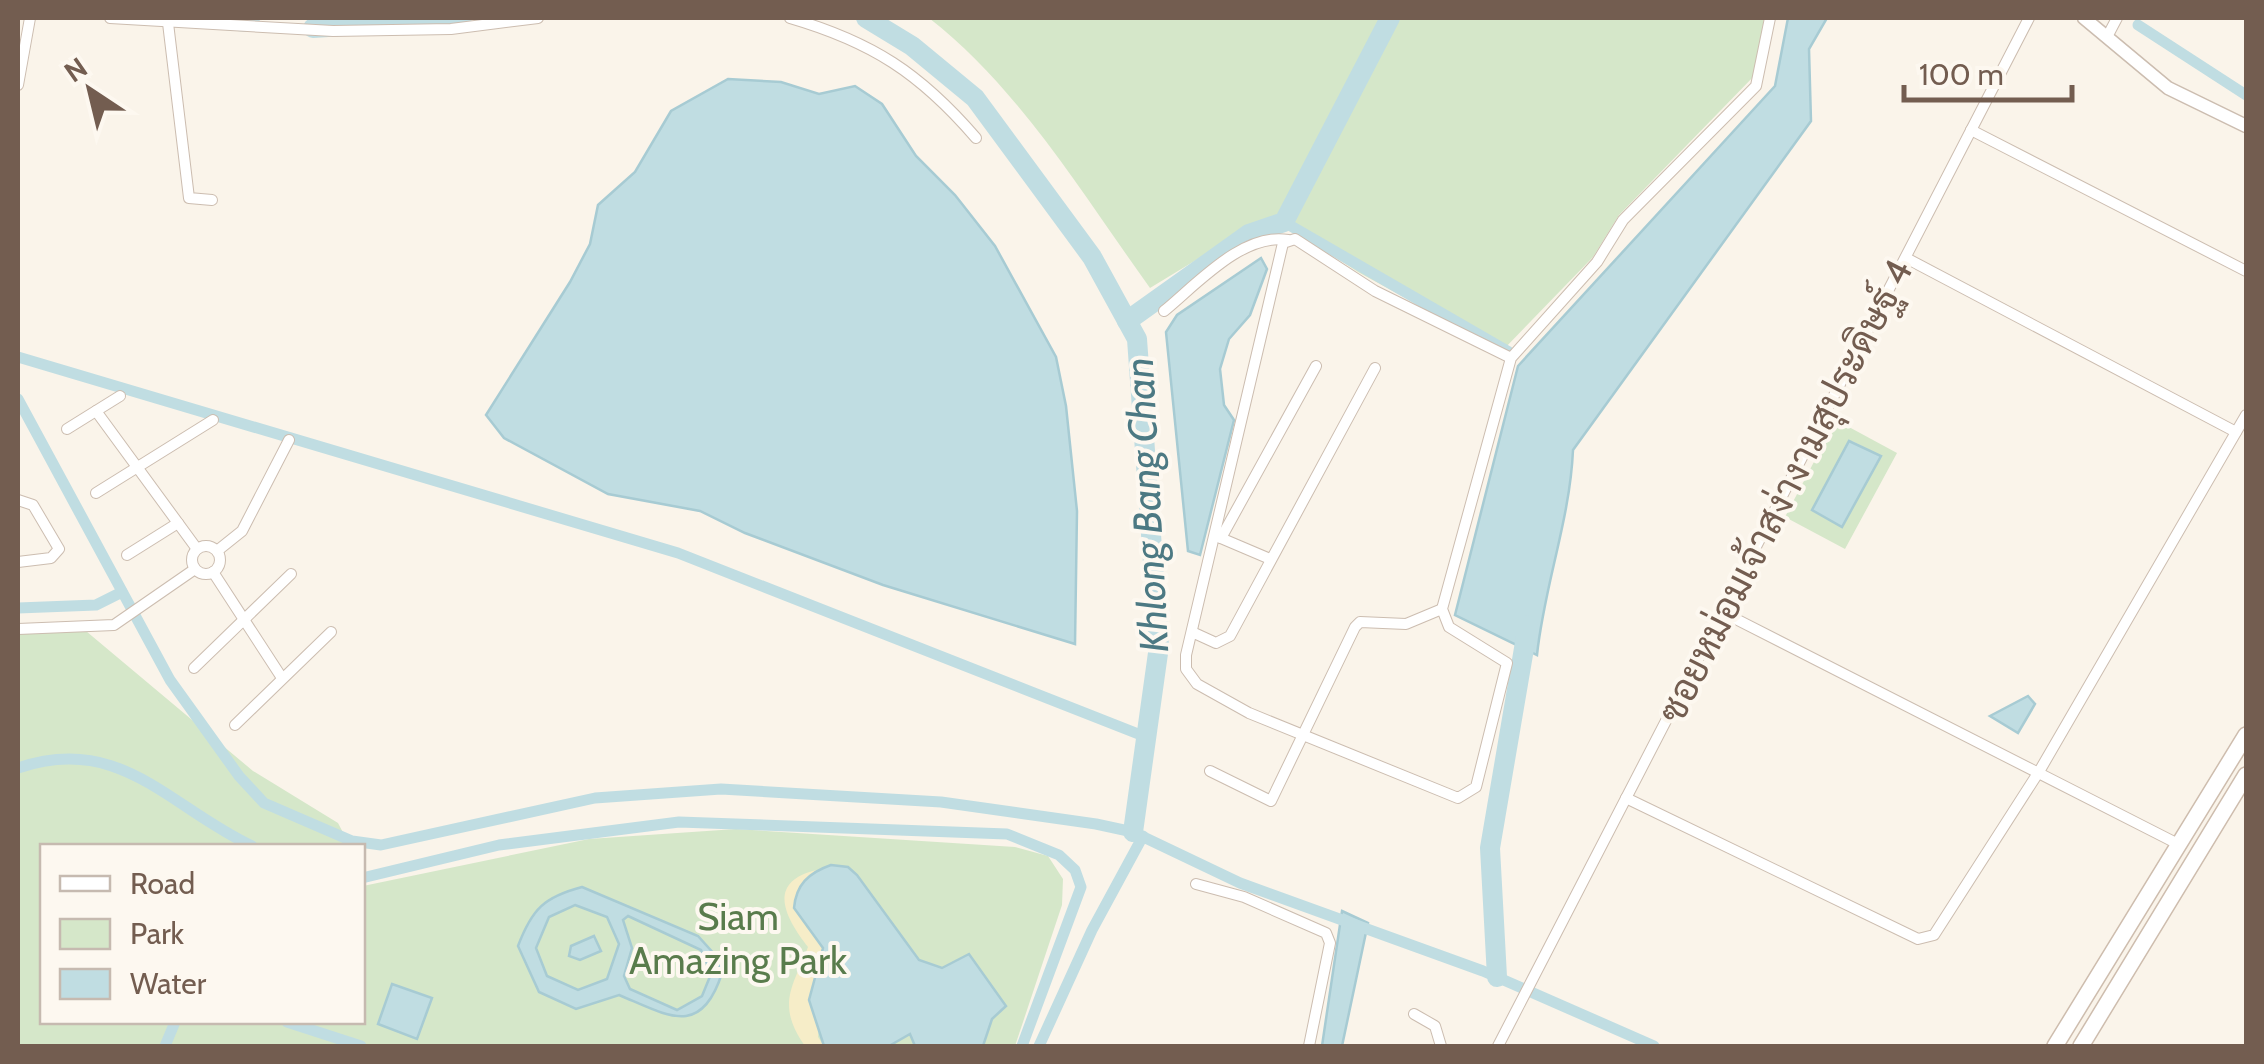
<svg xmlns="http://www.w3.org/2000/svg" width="2264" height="1064" viewBox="0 0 2264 1064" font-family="Cabin,Sarabun,sans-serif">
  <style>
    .green { fill: #d5e7c9; fill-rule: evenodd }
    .sand { fill: #f6edc8 }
    .water { fill: #c0dde2; stroke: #a7cbd3; stroke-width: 2.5; fill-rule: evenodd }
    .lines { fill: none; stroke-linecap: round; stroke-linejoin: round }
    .canal { stroke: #c0dde2; stroke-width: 11 }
    .river { stroke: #c0dde2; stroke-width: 20 }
    .minor-casing { stroke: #ccbdb0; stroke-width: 12 }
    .tertiary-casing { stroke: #ccbdb0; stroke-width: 15 }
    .secondary-casing { stroke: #cebdae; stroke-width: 18 }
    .minor { stroke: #fff; stroke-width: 10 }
    .tertiary { stroke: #fff; stroke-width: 12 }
    .secondary { stroke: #fff; stroke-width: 15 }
    .labels { text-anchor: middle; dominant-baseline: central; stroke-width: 8; stroke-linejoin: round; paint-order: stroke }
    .street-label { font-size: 38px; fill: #735d50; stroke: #fdf8f0 }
    .park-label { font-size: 38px; fill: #597c4c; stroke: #fdf8f0 }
    .water-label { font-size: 40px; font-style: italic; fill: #4c7983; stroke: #fdf8f0 }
  </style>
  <rect width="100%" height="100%" fill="#faf4ea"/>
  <g class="green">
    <path d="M929 18H1764L1755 75 1619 215 1593 257 1502 351 1358 272 1288 226H1252L1150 288C1083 195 1020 89 929 18Z"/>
    <path d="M1836 420 1897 453 1845 549 1785 517ZM1852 441 1881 456 1844 525Z"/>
    <polygon points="80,626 253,771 338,823 348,842 346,846 42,846 42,1022 362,1022 363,886 589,839 736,829 1015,847 1048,856 1063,879 1062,905 1015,1046 18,1046 18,631"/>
  </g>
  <path class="sand" d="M817 870 803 882 806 927 814 931 823 948 818 1037 824 1046H805C775 1004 794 985 808 947 787 920 764 882 817 870Z"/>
  <g class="water">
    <path d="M1788 18H1827L1809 49 1811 121 1573 450C1570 520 1544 586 1537 655L1455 615 1518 366 1775 86Z"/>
    <polygon points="728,79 781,82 819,94 855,86 882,104 916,156 955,195 995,246 1056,357 1066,406 1077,511 1075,644 883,585 745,533 700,511 608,494 504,438 486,415 570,282 590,244 598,205 635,172 671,111"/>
    <polygon points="1261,258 1267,269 1250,315 1229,339 1220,369 1224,405 1234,420 1200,555 1188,551 1166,332 1177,315"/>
    <polygon points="1849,441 1881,456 1842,527 1812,510"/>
    <polygon points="2028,696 2035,704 2018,733 1990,716"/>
    <path d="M831 865 848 867 857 875 919 960 942 968 969 954 1006 1006 992 1019 983 1046H915L910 1034 889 1046H824L809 1000 823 948 794 908C796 885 808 873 831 865Z"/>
    <path d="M582 887 698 936 715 955 722 973C701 1039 667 1015 619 995L576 1009 539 992 518 946C532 909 544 897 582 887ZM575 905 607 917 619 944 607 979 578 990 547 976 536 948 549 917ZM628 916 701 950 711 974 702 996 677 1010 630 989 624 976 632 948 623 920Z"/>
    <polygon points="1342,911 1368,923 1342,1046 1322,1046"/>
    <polygon points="594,936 601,951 580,960 569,956 571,946"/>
    <polygon points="392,984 432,998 417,1039 378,1024"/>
  </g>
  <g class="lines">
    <g class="canal">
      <polyline points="2138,25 2246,95"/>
      <polyline points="1284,222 1509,352"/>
      <polyline points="18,357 678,553 1146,737"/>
      <polyline points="18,399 170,680 239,776 264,803 352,841 381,845 595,798 721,789 941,802 1096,824 1133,832 1240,883 1483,971 1654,1046"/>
      <polyline points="18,608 96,605 122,592"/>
      <path d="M18 768C120 733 169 807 252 846"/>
      <polyline points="362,878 499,845 679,822 1007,834 1059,855 1075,870 1081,887 1022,1046"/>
      <polyline points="287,1022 361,1046"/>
      <polyline points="165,1046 175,1022"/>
      <polyline points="1039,1046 1092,930 1143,836"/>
    </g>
    <g class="river">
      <polyline points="202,18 250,22"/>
      <polyline points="866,18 912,46 975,98 1092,257 1137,339 1159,646 1133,832"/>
      <polyline points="313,28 462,18"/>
      <polyline points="1127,321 1249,234 1284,222 1390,18"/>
      <polyline points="1497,977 1490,848 1528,625"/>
    </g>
    <defs>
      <g id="minor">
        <polyline points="110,18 333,31 451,29 538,18"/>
        <path d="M790 18C872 42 920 73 976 138"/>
        <polyline points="168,23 189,198 212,200"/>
        <polyline points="2107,37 2117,18"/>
        <polyline points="18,85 30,18"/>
        <polyline points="1971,130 2246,271"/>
        <polyline points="1906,258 2236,432"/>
        <path d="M1164 311C1196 285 1243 232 1288 240"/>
        <polyline points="1511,358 1375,291 1295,239 1283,243 1186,655 1186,669 1197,684 1249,713 1458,798 1476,787 1507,663 1449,627 1442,609 1511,358 1597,262 1623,220 1756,86 1770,18"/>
        <polyline points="96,411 197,549"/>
        <polyline points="67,429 120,396"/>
        <polyline points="96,493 213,420"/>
        <polyline points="18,500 33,505 59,549 51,558 18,562"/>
        <polyline points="1216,536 1270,559"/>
        <polyline points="1221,538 1316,366"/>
        <circle cx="206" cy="560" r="14"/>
        <polyline points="217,551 242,531 289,440"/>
        <polyline points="127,555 178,523"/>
        <polyline points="213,572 282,678"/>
        <polyline points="1722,612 2180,845"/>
        <polyline points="18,629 114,625 195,569"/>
        <polyline points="1192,632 1216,643 1230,636 1375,368"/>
        <polyline points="194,668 291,574"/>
        <polyline points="235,725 331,632"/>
        <polyline points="1210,771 1271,801 1355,627 1360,622 1406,624 1442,609"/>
        <polyline points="1626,798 1918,939 1934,935 2040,770 2246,415"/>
        <polyline points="1196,884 1244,897 1326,933 1330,943 1309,1046"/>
        <polyline points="1414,1014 1435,1026 1441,1046"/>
        <polyline points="1498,1046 2029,18"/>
      </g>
      <polyline id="tertiary" points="2084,18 2168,88 2246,126"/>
      <g id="secondary">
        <polyline points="2055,1046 2246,735"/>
        <polyline points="2081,1046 2246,775"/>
      </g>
    </defs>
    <use href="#minor" class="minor-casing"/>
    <use href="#tertiary" class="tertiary-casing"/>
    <use href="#secondary" class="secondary-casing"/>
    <use href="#minor" class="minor"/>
    <use href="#tertiary" class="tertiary"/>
    <use href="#secondary" class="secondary"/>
  </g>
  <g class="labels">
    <g class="street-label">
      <text transform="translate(1785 491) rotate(-63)">ซอยหม่อมเจ้าสง่างามสุประดิษฐ์ 4</text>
    </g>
    <g class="park-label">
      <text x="738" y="916">Siam<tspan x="738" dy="44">Amazing Park</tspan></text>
    </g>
    <g class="water-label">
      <text transform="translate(1146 505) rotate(-93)">Khlong Bang Chan</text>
    </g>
  </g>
  <rect width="2264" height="1064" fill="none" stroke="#735d50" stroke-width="40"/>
  <rect x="40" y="844" width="325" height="180" fill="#fdf8f0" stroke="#c6bab0" stroke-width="2.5"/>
  <rect x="60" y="876" width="50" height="15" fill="#ffffff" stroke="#c6bab0" stroke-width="2.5"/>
  <text x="130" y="894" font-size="30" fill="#735d50">Road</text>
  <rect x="60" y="919" width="50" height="30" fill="#d5e7c9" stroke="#c6bab0" stroke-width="2.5"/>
  <text x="130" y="944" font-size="30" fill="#735d50">Park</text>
  <rect x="60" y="969" width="50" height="30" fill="#c0dde2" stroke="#c6bab0" stroke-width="2.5"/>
  <text x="130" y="994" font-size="30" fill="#735d50">Water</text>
  <g transform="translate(90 90) rotate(325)" stroke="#fdf8f0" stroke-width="8" paint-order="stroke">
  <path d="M0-8L18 38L0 25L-18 38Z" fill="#735d50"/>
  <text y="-15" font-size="28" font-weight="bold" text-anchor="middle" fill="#735d50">N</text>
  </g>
  <path d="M1904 85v15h168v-15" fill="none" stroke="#735d50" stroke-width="5"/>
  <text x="1919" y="85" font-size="30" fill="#735d50" stroke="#fdf8f0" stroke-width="8" paint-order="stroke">100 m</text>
</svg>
